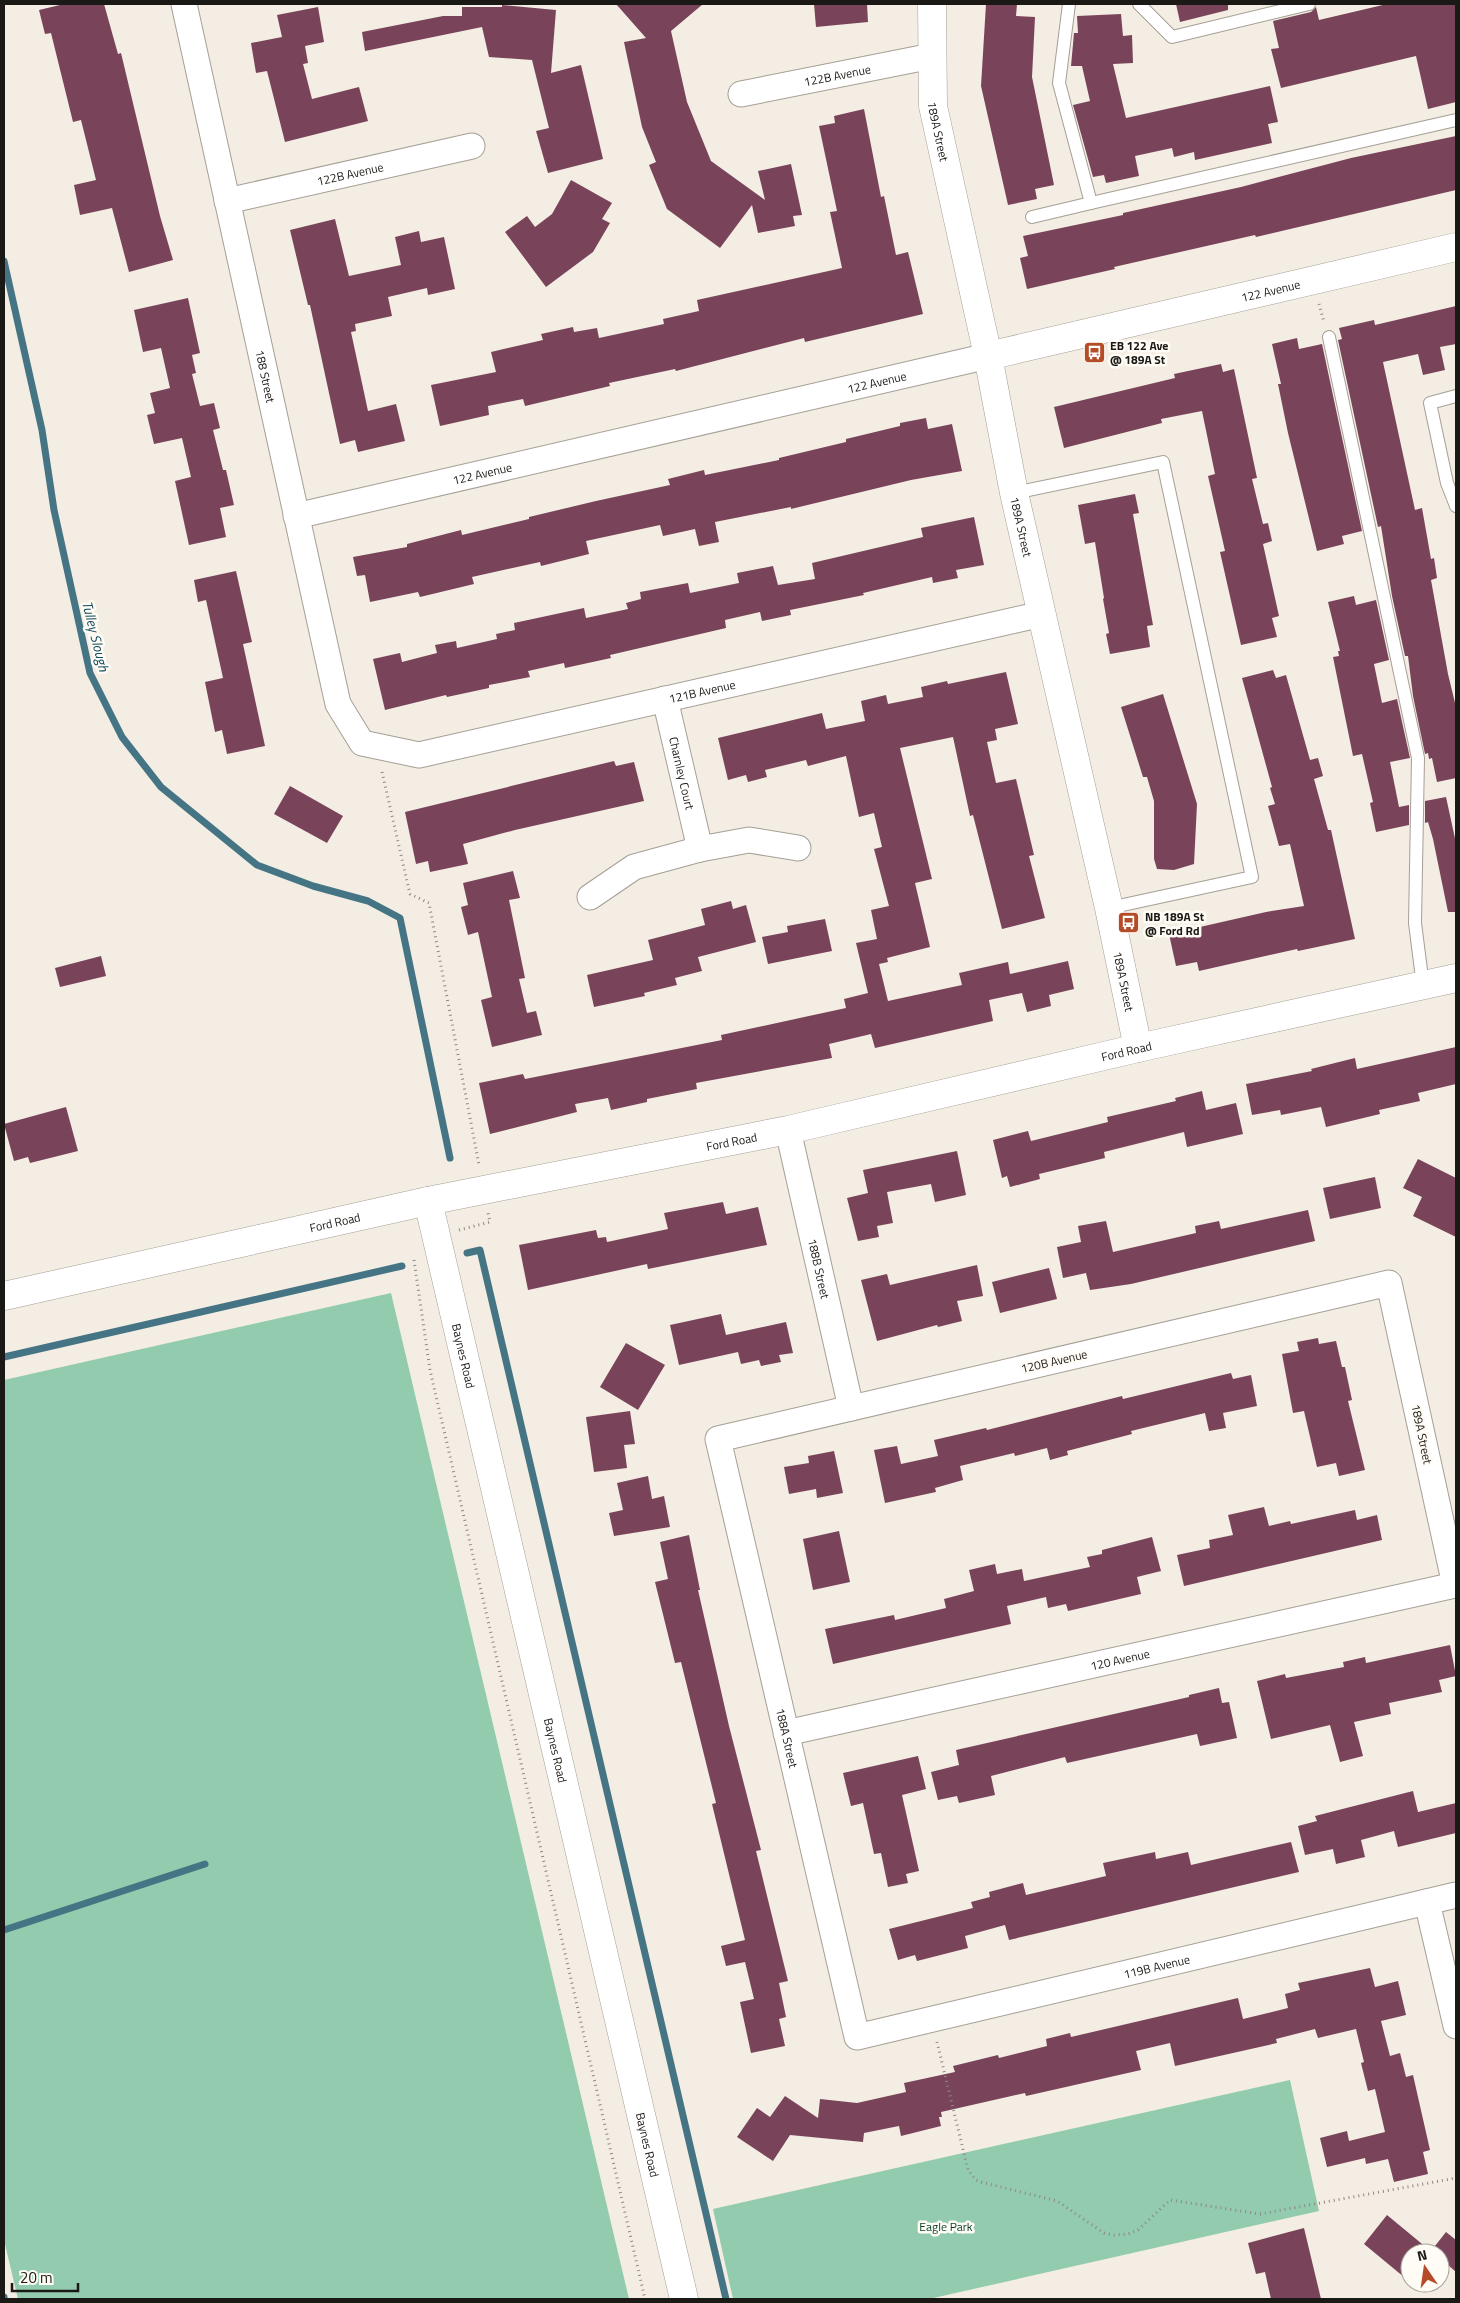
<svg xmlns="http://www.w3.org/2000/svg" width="1460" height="2303" viewBox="0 0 1460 2303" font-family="'Titillium Web',sans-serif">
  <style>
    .green { fill: #92cbae }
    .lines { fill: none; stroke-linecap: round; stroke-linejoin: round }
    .stream { stroke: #457484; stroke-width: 7 }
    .building { fill: #79445a }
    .service-casing { stroke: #a59f96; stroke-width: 14 }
    .minor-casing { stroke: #a59f96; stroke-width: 27 }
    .tertiary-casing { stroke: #a59f96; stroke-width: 29 }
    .secondary-casing { stroke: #a59f96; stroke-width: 29 }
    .path { stroke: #8e8982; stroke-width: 3; stroke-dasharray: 1 4; stroke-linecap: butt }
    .service { stroke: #fff; stroke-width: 12 }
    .minor { stroke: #fff; stroke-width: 25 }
    .tertiary { stroke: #fff; stroke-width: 28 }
    .secondary { stroke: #fff; stroke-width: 28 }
    .labels { text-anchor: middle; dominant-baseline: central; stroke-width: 5; stroke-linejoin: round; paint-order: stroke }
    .street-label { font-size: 12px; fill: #1b1915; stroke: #fffbf5 }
    .poi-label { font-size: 12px; font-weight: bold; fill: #1b1915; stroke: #fffbf5; text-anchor: start }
    .park-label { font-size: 12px; fill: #063b27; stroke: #fffbf5 }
    .water-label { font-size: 14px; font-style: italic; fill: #0e495b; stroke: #fffbf5 }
  </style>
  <rect width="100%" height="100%" fill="#f4ede3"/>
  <g class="green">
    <polygon points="391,1293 629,2299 18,2299 4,2240 4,1380"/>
    <polygon points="1290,2080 1319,2211 929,2299 733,2299 713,2209"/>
  </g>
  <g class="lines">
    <g class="stream">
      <polyline points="4,261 42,430 54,510 90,673 122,737 161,787 257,865 313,886 368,901 400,918 450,1158"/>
      <polyline points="467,1253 480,1250 726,2299"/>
      <polyline points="4,1357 402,1266"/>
      <polyline points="4,1930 205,1864"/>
      <polyline points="4,2297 4,2299"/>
    </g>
  </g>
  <g class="building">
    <polygon points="64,4 104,4 118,54 121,53 160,216 173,260 129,272 112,208 80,215 74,185 96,180 81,120 73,122 51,33 45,34 39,10"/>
    <polygon points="616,4 703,4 671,31 687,102 711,161 765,200 758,171 791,164 802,215 793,216 795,226 758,233 752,205 720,248 667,209 649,165 656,162 642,127 624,42 646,38"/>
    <polygon points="814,4 867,4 868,22 816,27"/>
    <polygon points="986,4 1017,4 1016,16 1035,17 1032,77 1054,185 1035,189 1037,199 1008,205 981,86"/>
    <polygon points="1176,4 1228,4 1228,10 1180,22"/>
    <polygon points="1387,4 1456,4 1456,102 1428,109 1416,56 1281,88 1271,49 1279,48 1273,21 1311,12 1316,7 1319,20"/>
    <polygon points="502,5 556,10 551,73 581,65 603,159 548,173 536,131 549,128 532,60 489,57 482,27 365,51 362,32 443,16 462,16 462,7 502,7"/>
    <polygon points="318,7 324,42 305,46 308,63 303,64 312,99 359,87 368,121 285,142 267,71 256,73 251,43 282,37 277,15"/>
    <polygon points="1121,14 1123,36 1132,35 1133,63 1113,64 1126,118 1270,86 1278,122 1268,124 1272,143 1195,160 1194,152 1174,157 1172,148 1135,156 1139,176 1106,183 1104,175 1093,177 1073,105 1090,101 1082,66 1071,66 1074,33 1078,33 1077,16"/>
    <polygon points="864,109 881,197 884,196 896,255 908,252 923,314 805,342 804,338 676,371 675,369 609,383 610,386 525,406 523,399 488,406 489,415 440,426 431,385 496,372 491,352 543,340 541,334 573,327 574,332 597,328 599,338 664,324 663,319 699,311 697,300 842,268 830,212 837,211 819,126 835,123 834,116"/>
    <polygon points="1456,136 1456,190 1256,237 1255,235 1114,267 1115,269 1027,289 1020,258 1028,256 1023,236 1123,215 1123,213 1241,187 1351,158"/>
    <polygon points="571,180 612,203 602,219 610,223 593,252 546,287 505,232 527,216 535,227 552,214"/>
    <polygon points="335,219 349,276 401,265 395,237 419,231 421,242 444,237 455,289 428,295 427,288 388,297 392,316 355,324 356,331 351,332 368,411 396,404 405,441 358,452 355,440 340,444 310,305 308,305 290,230"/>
    <polygon points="188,298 200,353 192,355 196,373 192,374 200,406 214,403 220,428 213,430 223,470 226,470 234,505 220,508 226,537 189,545 175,481 191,477 182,438 154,444 147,415 155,413 150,393 170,388 161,348 143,352 134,310"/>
    <polygon points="1456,306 1456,344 1440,347 1445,370 1423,375 1418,354 1383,362 1415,510 1422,508 1431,559 1434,558 1437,578 1431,580 1448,674 1456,707 1456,778 1437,782 1432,758 1429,759 1428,753 1425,754 1413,696 1408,656 1405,656 1392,596 1381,526 1378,527 1338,340 1342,339 1339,328 1374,320 1375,325"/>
    <polygon points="1297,338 1299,349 1322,344 1362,531 1342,536 1344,544 1317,551 1288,433 1278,384 1281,384 1272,344"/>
    <polygon points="1221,364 1223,372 1234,369 1257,478 1252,479 1263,524 1268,523 1272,541 1263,544 1279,616 1272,618 1277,637 1241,645 1220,552 1225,551 1208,476 1215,474 1202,411 1161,419 1162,423 1064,448 1054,407 1175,378 1174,374"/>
    <polygon points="926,418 928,429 952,424 962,471 911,480 791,509 791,507 715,522 719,542 699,546 695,529 663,536 660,525 586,541 589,554 541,566 540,562 472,577 474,584 420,597 418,592 370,602 365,575 357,576 353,557 407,547 407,544 461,530 462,535 529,519 529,517 596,501 670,485 668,479 704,470 705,475 779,460 779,458 846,442 846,439 900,426 900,423"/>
    <polygon points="1135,494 1139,513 1133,514 1153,625 1147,626 1150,647 1110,654 1106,634 1109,633 1103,599 1104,598 1095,542 1085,544 1078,505"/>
    <polygon points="974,517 984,565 956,570 958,578 933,583 932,577 863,593 864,595 790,610 791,615 762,621 760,612 725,620 726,628 610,655 611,658 565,668 564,663 528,671 530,677 489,685 489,688 447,697 446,695 385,710 373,659 400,653 402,662 437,653 435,645 456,641 457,648 497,639 496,634 515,630 514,623 584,608 586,618 628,609 626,603 641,599 640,592 688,583 690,593 739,583 737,573 773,566 778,585 815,579 812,563 923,537 921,528"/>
    <polygon points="236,571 252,642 243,644 265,746 227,754 222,730 215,732 205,682 223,678 206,600 198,602 194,580"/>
    <polygon points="1354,596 1356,605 1376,600 1389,660 1374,664 1382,703 1397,699 1410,758 1390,762 1399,807 1409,805 1409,825 1376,832 1370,803 1373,802 1362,754 1353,756 1333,657 1339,656 1338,651 1340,651 1328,602"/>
    <polygon points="1273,670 1276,678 1286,675 1310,760 1318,758 1323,776 1314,779 1328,830 1331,830 1355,939 1298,951 1297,949 1199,971 1197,962 1176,966 1169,934 1266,912 1304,906 1290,844 1279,846 1268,806 1275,804 1270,788 1272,787 1242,678"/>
    <polygon points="1006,672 1018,724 995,729 997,740 987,742 996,783 1016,779 1034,855 1029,856 1045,918 1002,929 973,815 970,816 953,737 900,748 932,879 915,883 930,947 887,958 888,962 879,964 888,1001 962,985 959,973 1008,962 1010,974 1068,961 1074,989 1049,995 1051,1006 1027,1012 1022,993 989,1000 993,1021 875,1048 871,1034 829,1044 832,1058 696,1083 697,1089 647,1099 647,1102 611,1110 608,1098 575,1104 577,1112 490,1134 479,1083 523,1074 525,1079 722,1040 721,1035 846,1008 844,999 868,993 856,943 877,939 871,910 889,906 874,849 882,847 874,813 859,817 846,756 808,766 806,760 765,770 767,777 748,782 746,775 728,780 718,738 822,713 826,729 865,721 861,701 886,695 888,704 923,697 921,687 947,681 948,684"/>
    <polygon points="1163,694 1197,804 1194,864 1174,870 1157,869 1154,859 1154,801 1147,777 1143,777 1121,707"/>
    <polygon points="614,761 616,766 634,762 644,801 515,830 463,844 468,864 430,872 428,861 416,864 405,812"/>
    <polygon points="290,786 343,816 327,843 274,814"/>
    <polygon points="1446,797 1456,843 1456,912 1448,912 1433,839 1428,822 1425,823 1425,801"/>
    <polygon points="513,871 520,898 509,900 525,978 519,979 527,1013 536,1011 542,1035 492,1047 481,1000 492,997 478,932 468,935 461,907 468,905 463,883"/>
    <polygon points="731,901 733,909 746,905 756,942 698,957 702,971 675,978 677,985 644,993 645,996 594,1007 587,975 653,960 648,940 705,925 701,909"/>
    <polygon points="825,919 832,951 768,964 762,937 788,932 787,926"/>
    <polygon points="101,956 106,976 60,987 55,968"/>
    <polygon points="1456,1047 1456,1084 1418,1093 1420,1101 1379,1110 1380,1114 1326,1127 1321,1107 1281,1115 1280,1110 1252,1115 1246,1084 1312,1071 1311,1069 1355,1058 1357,1069"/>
    <polygon points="1202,1091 1206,1110 1236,1103 1243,1134 1187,1147 1184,1132 1104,1152 1105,1158 1039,1174 1040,1179 1010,1187 1007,1176 1002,1178 993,1140 1028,1131 1031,1141 1108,1122 1107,1117 1176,1101 1175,1098"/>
    <polygon points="66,1107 78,1151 30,1163 28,1157 14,1161 4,1124"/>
    <polygon points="957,1151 966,1195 935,1202 931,1184 887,1192 893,1223 877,1226 879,1237 858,1241 847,1198 868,1193 863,1170"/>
    <polygon points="1418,1159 1456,1178 1456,1237 1413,1216 1422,1197 1403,1188"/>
    <polygon points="1375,1177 1381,1208 1330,1219 1323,1188"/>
    <polygon points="723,1202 726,1214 758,1207 767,1245 648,1269 647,1264 528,1290 519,1245 596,1230 598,1238 606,1237 607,1242 668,1229 664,1213"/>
    <polygon points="1308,1210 1315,1241 1131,1284 1090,1290 1086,1273 1063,1278 1057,1247 1081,1242 1078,1226 1106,1221 1113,1252 1196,1233 1195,1226 1219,1221 1221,1229"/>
    <polygon points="977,1265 983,1296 957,1301 962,1321 938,1327 937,1325 877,1341 861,1280 887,1274 890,1285"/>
    <polygon points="1049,1268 1057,1299 1000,1313 992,1282"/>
    <polygon points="721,1314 726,1335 786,1322 793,1353 779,1355 781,1362 761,1366 759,1360 741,1364 738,1352 679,1365 670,1325"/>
    <polygon points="1318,1338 1319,1344 1336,1341 1342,1367 1345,1367 1352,1400 1348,1401 1365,1470 1339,1476 1336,1463 1317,1467 1304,1411 1293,1413 1282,1354 1299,1351 1297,1342"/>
    <polygon points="626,1343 665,1365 638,1410 600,1387"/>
    <polygon points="1231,1373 1233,1379 1251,1375 1257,1406 1223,1413 1226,1428 1209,1431 1205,1413 1131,1431 1132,1434 1067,1451 1068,1455 1050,1460 1047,1448 1015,1456 1014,1453 960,1466 963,1480 935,1488 936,1492 885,1503 874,1450 897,1446 901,1464 938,1456 934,1440 986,1428 987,1430 1122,1396 1123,1399"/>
    <polygon points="630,1411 635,1444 624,1445 627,1468 594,1472 586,1417"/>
    <polygon points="834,1451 843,1493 817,1498 816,1489 789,1494 784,1467 809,1463 808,1456"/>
    <polygon points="648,1476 652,1499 664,1496 670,1527 614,1536 609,1513 623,1510 617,1483"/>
    <polygon points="1264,1507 1269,1526 1290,1521 1291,1524 1355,1510 1357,1520 1377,1515 1382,1540 1184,1586 1177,1555 1210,1548 1209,1540 1233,1535 1228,1515"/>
    <polygon points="839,1531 850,1582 813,1590 803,1539"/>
    <polygon points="689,1535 700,1590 698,1590 729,1726 761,1850 756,1851 788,1981 779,1983 786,2017 779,2019 785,2046 751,2053 740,2002 754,1999 745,1962 726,1966 721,1946 745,1940 712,1804 716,1803 681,1662 675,1663 655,1582 668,1579 660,1542"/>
    <polygon points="1152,1537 1161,1571 1137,1577 1141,1594 1068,1611 1066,1604 1048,1608 1046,1597 1007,1606 1011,1624 833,1664 825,1629 894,1615 895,1620 946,1608 944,1599 974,1591 969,1570 995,1564 997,1574 1022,1569 1024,1581 1090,1567 1087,1557 1102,1554 1102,1550"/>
    <polygon points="1450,1645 1456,1676 1439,1680 1442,1692 1389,1703 1391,1714 1354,1722 1363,1756 1340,1762 1330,1725 1271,1739 1257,1681 1285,1674 1286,1678 1344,1667 1343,1662 1365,1657 1366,1663"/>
    <polygon points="1219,1688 1222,1703 1229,1702 1237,1738 1200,1746 1197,1734 1067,1763 1065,1757 991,1776 995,1795 959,1803 957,1796 938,1800 931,1772 959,1765 956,1750 1189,1697 1189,1695"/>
    <polygon points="918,1756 926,1789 902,1795 919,1871 906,1874 908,1883 888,1887 881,1853 874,1854 863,1803 851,1806 843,1773"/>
    <polygon points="1413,1791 1418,1812 1456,1803 1456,1833 1398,1847 1394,1831 1361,1840 1365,1857 1336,1864 1333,1849 1305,1855 1298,1826 1317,1821 1315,1816"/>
    <polygon points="1291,1842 1299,1872 1009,1940 1005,1925 965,1936 968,1948 917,1961 915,1955 898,1960 889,1929 973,1908 971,1902 990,1897 989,1892 1023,1883 1026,1895 1106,1876 1103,1863 1155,1852 1156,1859 1188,1852 1191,1865"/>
    <polygon points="1370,1968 1375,1987 1398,1981 1406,2015 1381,2021 1390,2056 1400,2053 1406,2077 1413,2075 1430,2150 1423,2152 1428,2174 1394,2182 1388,2159 1366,2164 1365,2158 1327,2167 1320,2138 1347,2131 1349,2141 1385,2132 1375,2089 1368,2091 1361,2063 1364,2062 1356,2029 1318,2038 1315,2029 1276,2039 1277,2043 1175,2066 1170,2043 1136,2051 1141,2070 1026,2096 1025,2093 941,2112 942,2117 939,2117 941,2126 901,2136 899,2126 864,2133 863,2142 790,2135 773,2161 737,2137 757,2108 770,2117 785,2096 818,2118 820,2099 857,2103 906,2092 904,2083 955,2072 953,2066 998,2055 999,2058 1047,2046 1046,2039 1070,2033 1071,2037 1238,1998 1243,2019 1288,2008 1285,1994 1300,1990 1298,1983"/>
    <polygon points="1387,2215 1433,2253 1410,2253 1410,2282 1364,2244"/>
    <polygon points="1304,2228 1321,2299 1271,2299 1265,2272 1256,2274 1248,2243"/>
    <polygon points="1446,2232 1456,2240 1456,2272 1440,2258 1440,2253 1431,2251"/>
  </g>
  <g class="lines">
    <defs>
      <g id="service">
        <polyline points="1069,4 1059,83 1091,203 1456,120"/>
        <polyline points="1139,4 1172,37 1309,4"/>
        <polyline points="1032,217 1091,203"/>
        <polyline points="1329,337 1418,758 1415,923 1423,986"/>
        <polyline points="1456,396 1430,403 1447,483 1456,506"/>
        <polyline points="1014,493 1163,462 1252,877 1109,908"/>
      </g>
      <g id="minor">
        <path id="s1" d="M184 4 338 704 362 743 419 755 1042 614"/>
        <path id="s2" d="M741 94 932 56"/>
        <path id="s3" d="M227 201 472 146"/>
        <path id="s4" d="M296 516 988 356"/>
        <path id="s5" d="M665 699 700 849"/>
        <polyline points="590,897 634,867 700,849 749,840 798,848"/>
        <path id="s6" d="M788 1130 851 1408"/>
        <path id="s7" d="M786 1733 1455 1585 1389 1283 718 1439 857 2037 1456 1895"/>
        <polyline points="1427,1902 1456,2026"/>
      </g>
      <g id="tertiary">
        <path id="s8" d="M932 4 933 106 988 356 1014 493 1109 908 1138 1048"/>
        <path id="s9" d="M988 356 1456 247"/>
        <path id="s10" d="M428 1201 684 2299"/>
      </g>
      <g id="secondary">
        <path id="s11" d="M4 1296 428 1201 788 1130 1138 1048 1456 978"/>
      </g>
    </defs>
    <use href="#service" class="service-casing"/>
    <use href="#minor" class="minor-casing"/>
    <use href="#tertiary" class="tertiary-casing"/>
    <use href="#secondary" class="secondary-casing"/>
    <g class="path">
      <polyline points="1319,304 1324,322"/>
      <polyline points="382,772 410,894 429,903 479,1165"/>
      <polyline points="459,1230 490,1222 488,1213"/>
      <polyline points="414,1260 430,1370 645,2299"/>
      <polyline points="937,2042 968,2170 976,2180 981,2182 1057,2201 1104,2233 1114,2235 1128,2234 1138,2230 1170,2200 1260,2214 1456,2178"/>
    </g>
    <use href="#service" class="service"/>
    <use href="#minor" class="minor"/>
    <use href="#tertiary" class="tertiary"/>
    <use href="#secondary" class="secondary"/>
  </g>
  <defs>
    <symbol id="bus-square" viewBox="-11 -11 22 22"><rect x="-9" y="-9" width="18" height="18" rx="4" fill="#b44c28" stroke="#fffbf5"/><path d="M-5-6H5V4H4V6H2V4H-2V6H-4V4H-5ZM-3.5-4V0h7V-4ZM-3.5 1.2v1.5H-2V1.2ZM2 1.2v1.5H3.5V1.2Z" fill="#fff"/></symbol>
  </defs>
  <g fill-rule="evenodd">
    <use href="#bus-square" x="1082" y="340" width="25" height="25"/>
    <use href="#bus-square" x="1116" y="910" width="25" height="25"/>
  </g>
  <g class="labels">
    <g class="street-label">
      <text stroke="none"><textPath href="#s2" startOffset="98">122B Avenue</textPath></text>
      <text stroke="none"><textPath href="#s8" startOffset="128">189A Street</textPath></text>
      <text stroke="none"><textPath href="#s3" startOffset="126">122B Avenue</textPath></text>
      <text stroke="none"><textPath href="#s9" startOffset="290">122 Avenue</textPath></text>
      <text stroke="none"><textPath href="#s1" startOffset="381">188 Street</textPath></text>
      <text stroke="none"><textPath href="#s4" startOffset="596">122 Avenue</textPath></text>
      <text stroke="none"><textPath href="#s4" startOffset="191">122 Avenue</textPath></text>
      <text stroke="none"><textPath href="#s8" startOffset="532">189A Street</textPath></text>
      <text stroke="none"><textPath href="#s1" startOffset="1111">121B Avenue</textPath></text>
      <text stroke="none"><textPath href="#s5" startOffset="76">Charnley Court</textPath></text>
      <text stroke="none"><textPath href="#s8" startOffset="998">189A Street</textPath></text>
      <text stroke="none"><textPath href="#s11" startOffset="1149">Ford Road</textPath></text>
      <text stroke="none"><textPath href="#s11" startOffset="744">Ford Road</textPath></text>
      <text stroke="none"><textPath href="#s11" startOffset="339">Ford Road</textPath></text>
      <text stroke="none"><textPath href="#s6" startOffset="142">188B Street</textPath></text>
      <text stroke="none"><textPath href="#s10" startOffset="159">Baynes Road</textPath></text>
      <text transform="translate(1054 1361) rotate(-13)">120B Avenue</text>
      <text transform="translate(1422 1434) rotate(78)">189A Street</text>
      <text stroke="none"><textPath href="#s7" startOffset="342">120 Avenue</textPath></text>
      <text stroke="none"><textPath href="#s7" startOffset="1990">188A Street</textPath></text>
      <text stroke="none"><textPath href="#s10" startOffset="564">Baynes Road</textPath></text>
      <text stroke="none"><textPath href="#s7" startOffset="2605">119B Avenue</textPath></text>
      <text stroke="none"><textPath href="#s10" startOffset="969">Baynes Road</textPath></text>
    </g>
    <g class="poi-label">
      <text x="1110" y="345">EB 122 Ave<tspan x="1110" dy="14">@ 189A St</tspan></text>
      <text x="1145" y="916">NB 189A St<tspan x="1145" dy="14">@ Ford Rd</tspan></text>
    </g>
    <g class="park-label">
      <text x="946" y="2226">Eagle Park</text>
    </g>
    <g class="water-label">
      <text transform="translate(96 636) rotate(76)">Tulley Slough</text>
    </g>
  </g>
  <rect width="1460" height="2303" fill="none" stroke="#1b1915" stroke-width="10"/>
  <g transform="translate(1425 2268) rotate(347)"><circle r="24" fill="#fffbf5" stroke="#a4a19b"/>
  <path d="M0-4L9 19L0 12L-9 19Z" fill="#b44c28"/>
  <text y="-8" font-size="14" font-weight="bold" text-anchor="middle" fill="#1b1915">N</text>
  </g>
  <path d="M12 2283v8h66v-8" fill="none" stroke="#1b1915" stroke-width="2.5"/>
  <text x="20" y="2283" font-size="15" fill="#1b1915" stroke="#fffbf5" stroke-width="4" paint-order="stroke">20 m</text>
</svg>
